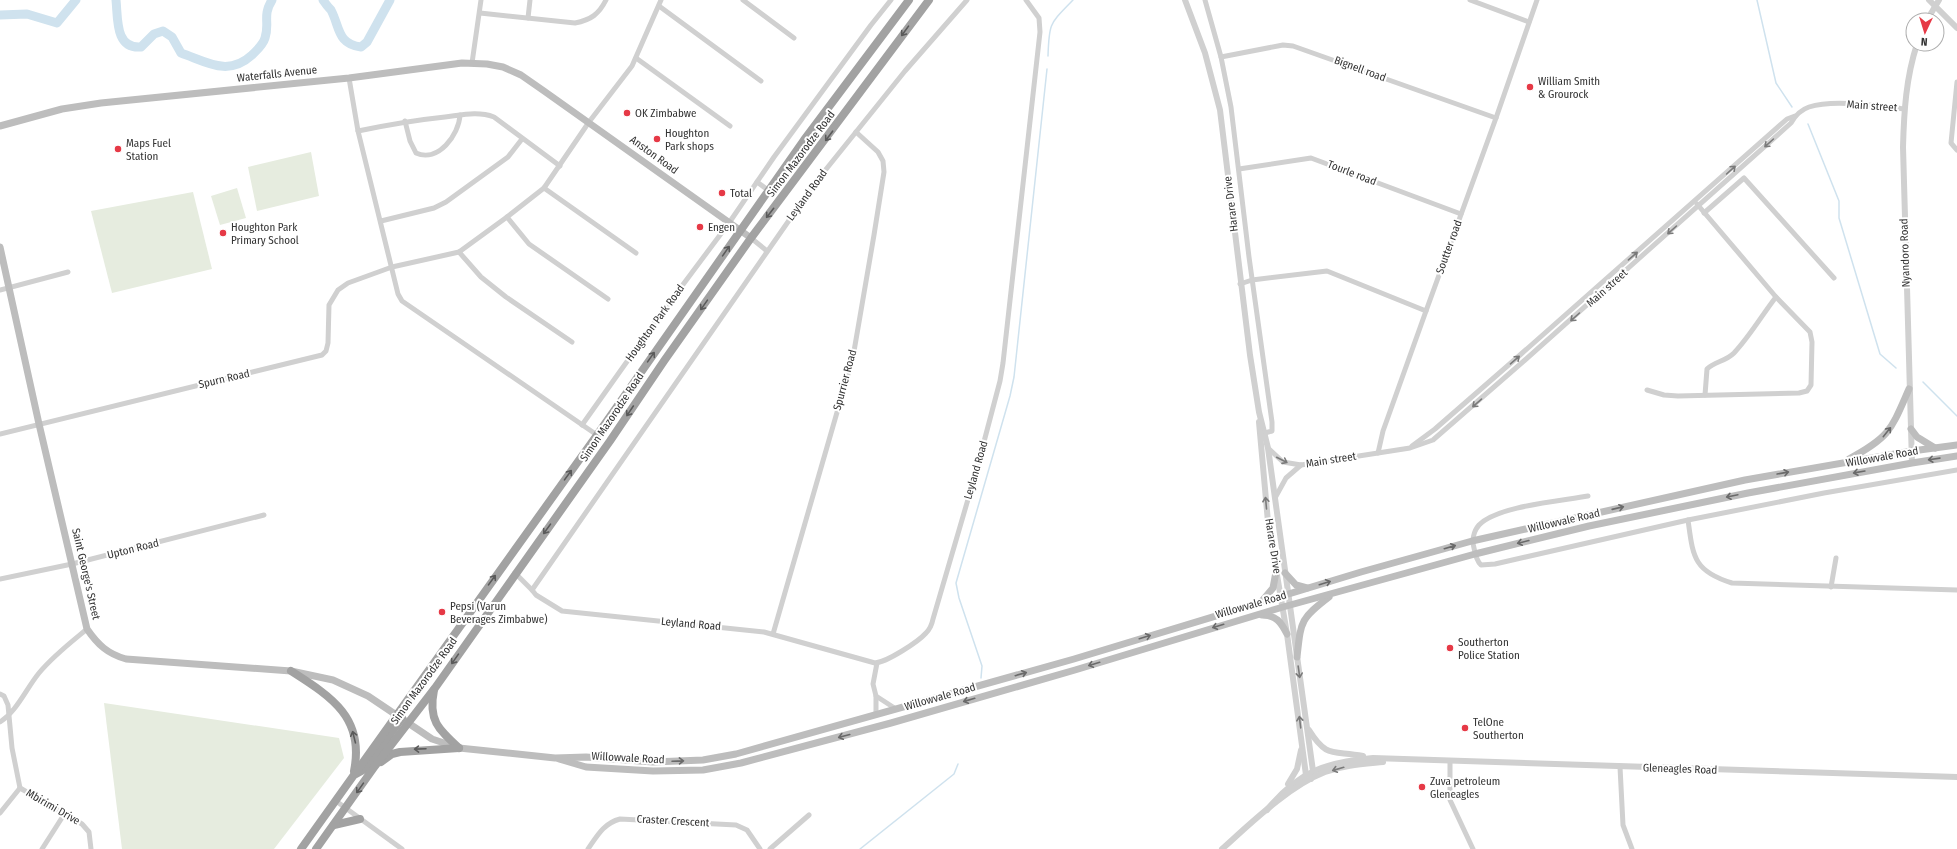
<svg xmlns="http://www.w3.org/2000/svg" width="1957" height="849" viewBox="0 0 1957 849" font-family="'Fira Sans Condensed',sans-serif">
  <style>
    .green { fill: #e6ecdf }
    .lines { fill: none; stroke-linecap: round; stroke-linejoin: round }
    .stream { stroke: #cfe2ee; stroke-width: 1.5 }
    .river { stroke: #cfe2ee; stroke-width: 9 }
    .minor { stroke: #d0d0d0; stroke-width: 5 }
    .tertiary { stroke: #d0d0d0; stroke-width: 6 }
    .secondary { stroke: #bdbdbd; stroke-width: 7 }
    .trunk { stroke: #a2a2a2; stroke-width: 8 }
    .oneway { stroke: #5a5a5a }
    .oneway2 { stroke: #7a7a7a }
    .oneway3 { stroke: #6a6a6a }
    .poi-dot { fill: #e63946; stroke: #fff; stroke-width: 1.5 }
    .labels { text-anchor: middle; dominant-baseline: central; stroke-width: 4; stroke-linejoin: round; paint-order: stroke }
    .street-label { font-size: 11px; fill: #333; stroke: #fff }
    .poi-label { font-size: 11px; fill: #333; stroke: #fff; text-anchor: start }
  </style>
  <rect width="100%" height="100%" fill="#fff"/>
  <g class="green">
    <polygon points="311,152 319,196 257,211 248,167"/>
    <polygon points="237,188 246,218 220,225 211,196"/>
    <polygon points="193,192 212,269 112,293 91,211"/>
    <polygon points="104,703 339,738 344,758 274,849 122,849"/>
  </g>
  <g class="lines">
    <g class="stream">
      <polyline points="1757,0 1776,83 1792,107"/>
      <path d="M1048 56C1049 22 1050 24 1073 0"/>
      <polyline points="1808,124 1839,201 1839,218 1880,354 1896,368"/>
      <polyline points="1923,382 1957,416"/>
      <polyline points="981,678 982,666 959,598 956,583 1010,396 1014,377 1047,69"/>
      <polyline points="860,849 954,774 958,764"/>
    </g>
    <g class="river">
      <path d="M116 0C118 19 115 49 141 47L154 34 163 31 172 37 181 53C207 62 228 77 252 55 257 50 263 45 265 38 270 23 262 16 272 0"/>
      <path d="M323 0C325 3 328 7 331 10 340 27 337 44 361 47L367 42 390 0"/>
      <polyline points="0,15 27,14 57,23 76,0"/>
    </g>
    <g class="minor">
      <polyline points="743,0 794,38"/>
      <path d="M967 0 905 71 815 183 532 590 536 595 562 611 764 632 875 663C887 662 918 642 926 633 930 629 932 624 933 619L976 472 1000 381 1003 363 1040 32 1039 18 1026 0"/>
      <polyline points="1205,0 1221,57 1231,107 1249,257 1272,422 1272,431 1265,433"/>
      <polyline points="1470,0 1529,22"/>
      <polyline points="659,6 761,81"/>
      <path d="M480 13 575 23C591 20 599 14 606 0"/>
      <polyline points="528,18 530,0"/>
      <polyline points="1221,57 1283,45 1293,46 1496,118"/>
      <polyline points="636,58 730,126"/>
      <polyline points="472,63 481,0"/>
      <polyline points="349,78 358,131 398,294 402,301 597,435"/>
      <polyline points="1957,82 1951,143 1957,150"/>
      <path d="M405 121 410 141 416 153C438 163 459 135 460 115"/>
      <path d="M358 131C387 125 416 120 445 117 462 115 478 111 494 117L560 166"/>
      <polyline points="1239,169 1311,158 1461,214"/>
      <polyline points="757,182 768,190"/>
      <polyline points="544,188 636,253"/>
      <polyline points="1704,213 1744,178 1834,278"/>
      <polyline points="507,217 529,244 608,299"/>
      <polyline points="381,221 434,208 446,202 508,157 522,139"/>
      <polyline points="751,238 767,251"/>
      <polyline points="459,252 481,277 506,297 572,342"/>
      <polyline points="1240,284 1252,280 1327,271 1426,311 1496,118 1537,0"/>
      <polyline points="0,290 68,272"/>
      <polyline points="1647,390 1664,395 1678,396 1799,393 1807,391 1811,385 1812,342 1810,332 1776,297 1697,204"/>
      <path d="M1705 395 1707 369C1715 361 1725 362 1734 353 1750 336 1762 315 1776 297"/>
      <polyline points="582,425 655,322 729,223 774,157 871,25 891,0"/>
      <polyline points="0,434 322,355 326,351 328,343 329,305 338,290 348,283 392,267 459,252 507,217 544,188 589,122 632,66 661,0"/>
      <polyline points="1412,446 1435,429 1520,355 1787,119 1795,116"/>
      <path d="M1268 448 1283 462 1301 465 1410 448 1433 440 1525 360 1791 123C1795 116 1800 110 1809 107 1834 99 1877 106 1904 109"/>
      <polyline points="1378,453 1383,431 1426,311"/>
      <path d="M1588 496C1561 501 1497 506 1479 525 1473 532 1472 541 1474 548 1475 554 1477 561 1481 565L1495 564 1688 520 1824 493 1957 470"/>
      <polyline points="1275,498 1286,478 1301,465"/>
      <path d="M1688 520C1693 556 1693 571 1732 583L1957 590"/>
      <polyline points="515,573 532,590"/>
      <polyline points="0,579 72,564 264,515"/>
      <polyline points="1831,587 1836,558"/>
      <polyline points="773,634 853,357 874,235 884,172 883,161 878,152 856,132"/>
      <polyline points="877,663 873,684 876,696 896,709"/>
      <polyline points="0,694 4,696 8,705 12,748 20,788"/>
      <polyline points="876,715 876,696"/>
      <path d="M0 722C17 711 26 689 39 673 53 656 70 643 87 629"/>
      <polyline points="1450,761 1450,800 1473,849"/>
      <polyline points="1620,767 1623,825 1632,849"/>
      <polyline points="20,788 82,824 89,832 91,849"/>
      <polyline points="336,801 402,849"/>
      <polyline points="0,813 20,788"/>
      <polyline points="42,849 65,813"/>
      <path d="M588 849C597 836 604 823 620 819L736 825 747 830 760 849"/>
      <polyline points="770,849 809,815"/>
    </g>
    <g class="tertiary">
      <polyline points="1185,0 1205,53 1220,110 1250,355 1259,412 1268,448 1313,771 1311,779"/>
      <polyline points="1929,0 1957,28"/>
      <polyline points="1927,20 1939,0"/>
      <polyline points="1259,422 1268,522 1287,634 1306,775"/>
      <path d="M1912 463 1903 147C1904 111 1906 78 1917 44"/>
      <path d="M1309 730C1327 759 1333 750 1363 756"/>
      <polyline points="1288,784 1297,769 1301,750"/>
      <path d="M1267 810C1298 772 1325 762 1373 758L1957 777"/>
      <path d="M1222 849C1251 823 1289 786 1325 772 1344 765 1363 764 1383 762"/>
    </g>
    <g class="secondary">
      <polyline points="0,126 62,109 101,103 349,78 462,63 487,64 503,67 521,75 544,91 751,238"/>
      <path d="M0 247 39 424 87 629C98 645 108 654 126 659L291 671 333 680 368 696 432 739 459 748 555 758 586 757 653 762 703 760 736 754 1074 659 1361 572 1472 541 1745 480 1912 451 1957 445"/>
      <polyline points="1911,429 1917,437 1935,448"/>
      <path d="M1849 459C1890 437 1891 430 1909 389"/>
      <polyline points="1285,573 1296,585 1307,588"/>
      <polyline points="1262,601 1273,588 1276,572"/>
      <path d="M1262 615C1276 615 1281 622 1287 634"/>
      <path d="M1297 657C1301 621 1300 619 1329 597"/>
      <polyline points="559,759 586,767 653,771 703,770 741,763 891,723 1075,670 1283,607 1475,554 1589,526 1748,493 1912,463 1957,456"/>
    </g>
    <g class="trunk">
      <path d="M291 671C330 696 365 717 354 771"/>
      <path d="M434 690C428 720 438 729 459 748"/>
      <polyline points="381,762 392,754 400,752 459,748"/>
      <polyline points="356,774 365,769 402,718"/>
      <polyline points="334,825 360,819"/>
      <polyline points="301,849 597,435 804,140 909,0"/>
      <polyline points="316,849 375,766 435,688 610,441 664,361 751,238 929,0"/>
    </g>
  </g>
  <defs><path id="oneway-shaft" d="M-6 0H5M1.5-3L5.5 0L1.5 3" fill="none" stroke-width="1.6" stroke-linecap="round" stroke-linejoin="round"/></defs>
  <g class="oneway">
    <use href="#oneway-shaft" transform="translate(905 31) rotate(126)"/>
    <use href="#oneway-shaft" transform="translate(829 136) rotate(127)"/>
    <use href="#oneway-shaft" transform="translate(770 213) rotate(128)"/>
    <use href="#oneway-shaft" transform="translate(726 251) rotate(-55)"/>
    <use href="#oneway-shaft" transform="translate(704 305) rotate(125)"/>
    <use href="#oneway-shaft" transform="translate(651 357) rotate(-55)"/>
    <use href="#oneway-shaft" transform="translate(630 411) rotate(124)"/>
    <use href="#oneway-shaft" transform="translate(568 475) rotate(-54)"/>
    <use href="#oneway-shaft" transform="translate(547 529) rotate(126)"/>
    <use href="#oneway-shaft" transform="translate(492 580) rotate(-54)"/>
    <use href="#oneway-shaft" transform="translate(455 659) rotate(125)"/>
    <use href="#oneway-shaft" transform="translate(354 737) rotate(-104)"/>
    <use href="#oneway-shaft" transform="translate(420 749) rotate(178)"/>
    <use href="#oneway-shaft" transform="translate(360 788) rotate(125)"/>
  </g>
  <g class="oneway2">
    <use href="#oneway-shaft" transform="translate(1769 143) rotate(138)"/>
    <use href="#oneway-shaft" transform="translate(1731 170) rotate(-42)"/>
    <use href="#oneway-shaft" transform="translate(1672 230) rotate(138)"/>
    <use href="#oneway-shaft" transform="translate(1633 256) rotate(-41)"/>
    <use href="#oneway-shaft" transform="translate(1575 317) rotate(138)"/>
    <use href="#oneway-shaft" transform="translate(1515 360) rotate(-41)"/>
    <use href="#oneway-shaft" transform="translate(1477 403) rotate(139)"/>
    <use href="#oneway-shaft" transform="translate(1282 460) rotate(27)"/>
    <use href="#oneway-shaft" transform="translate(1266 503) rotate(-95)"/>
    <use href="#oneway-shaft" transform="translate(1299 672) rotate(82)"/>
    <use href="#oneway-shaft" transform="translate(1300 722) rotate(-97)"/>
    <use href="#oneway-shaft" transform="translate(1338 769) rotate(164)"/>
  </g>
  <g class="oneway3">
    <use href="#oneway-shaft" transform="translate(1887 432) rotate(-51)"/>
    <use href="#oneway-shaft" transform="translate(1934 459) rotate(172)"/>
    <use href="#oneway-shaft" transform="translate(1859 472) rotate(170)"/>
    <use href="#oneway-shaft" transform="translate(1783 473) rotate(-10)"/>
    <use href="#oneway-shaft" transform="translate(1732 496) rotate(168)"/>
    <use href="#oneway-shaft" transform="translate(1618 508) rotate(-13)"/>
    <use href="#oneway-shaft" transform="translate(1523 542) rotate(166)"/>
    <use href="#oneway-shaft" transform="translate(1450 547) rotate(-16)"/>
    <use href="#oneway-shaft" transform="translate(1325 583) rotate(-17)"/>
    <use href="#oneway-shaft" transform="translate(1218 626) rotate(163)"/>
    <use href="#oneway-shaft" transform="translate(1145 637) rotate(-17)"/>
    <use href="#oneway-shaft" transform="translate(1094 664) rotate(163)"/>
    <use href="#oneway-shaft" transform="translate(1021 674) rotate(-16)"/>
    <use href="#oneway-shaft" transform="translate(969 700) rotate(164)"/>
    <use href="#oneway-shaft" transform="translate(844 736) rotate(165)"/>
    <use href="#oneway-shaft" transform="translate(678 761) rotate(-2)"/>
  </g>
  <g class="poi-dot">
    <circle cx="1530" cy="87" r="4"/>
    <circle cx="627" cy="113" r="4"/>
    <circle cx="657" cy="139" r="4"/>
    <circle cx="118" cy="149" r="4"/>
    <circle cx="722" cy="193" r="4"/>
    <circle cx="700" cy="227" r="4"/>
    <circle cx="223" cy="233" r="4"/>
    <circle cx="442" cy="612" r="4"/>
    <circle cx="1450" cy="648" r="4"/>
    <circle cx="1465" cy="728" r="4"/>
    <circle cx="1422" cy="787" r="4"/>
  </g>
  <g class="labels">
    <g class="street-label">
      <text transform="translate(1360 69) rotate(20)">Bignell road</text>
      <text transform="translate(277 74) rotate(-6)">Waterfalls Avenue</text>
      <text transform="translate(1872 106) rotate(4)">Main street</text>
      <text transform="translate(801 154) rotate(-53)">Simon Mazorodze Road</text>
      <text transform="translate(654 155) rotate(36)">Anston Road</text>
      <text transform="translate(1352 173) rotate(21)">Tourle road</text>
      <text transform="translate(807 195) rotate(-54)">Leyland Road</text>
      <text transform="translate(1231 204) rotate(-97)">Harare Drive</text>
      <text transform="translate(1449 247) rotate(-70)">Soutter road</text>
      <text transform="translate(1905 253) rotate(-92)">Nyandoro Road</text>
      <text transform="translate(1607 288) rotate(-42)">Main street</text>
      <text transform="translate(655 323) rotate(-54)">Houghton Park Road</text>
      <text transform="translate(224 379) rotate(-13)">Spurn Road</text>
      <text transform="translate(845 380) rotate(-75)">Spurrier Road</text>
      <text transform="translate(612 417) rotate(-56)">Simon Mazorodze Road</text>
      <text transform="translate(1882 457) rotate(-10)">Willowvale Road</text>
      <text transform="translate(1331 460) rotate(-9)">Main street</text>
      <text transform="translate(976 470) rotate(-74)">Leyland Road</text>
      <text transform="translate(1564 521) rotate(-13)">Willowvale Road</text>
      <text transform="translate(1273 546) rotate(81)">Harare Drive</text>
      <text transform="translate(133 549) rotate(-14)">Upton Road</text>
      <text transform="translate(86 574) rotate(77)">Saint George's Street</text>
      <text transform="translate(1251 605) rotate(-16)">Willowvale Road</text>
      <text transform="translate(691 624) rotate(5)">Leyland Road</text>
      <text transform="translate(424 681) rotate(-54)">Simon Mazorodze Road</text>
      <text transform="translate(940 697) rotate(-16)">Willowvale Road</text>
      <text transform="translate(628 758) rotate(3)">Willowvale Road</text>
      <text transform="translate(1680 769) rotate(2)">Gleneagles Road</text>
      <text transform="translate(53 807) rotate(30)">Mbirimi Drive</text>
      <text transform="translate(673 821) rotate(3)">Craster Crescent</text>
    </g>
    <g class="poi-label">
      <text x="1538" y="81">William Smith<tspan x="1538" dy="13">&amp; Grourock</tspan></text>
      <text x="635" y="113">OK Zimbabwe</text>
      <text x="665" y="133">Houghton<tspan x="665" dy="13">Park shops</tspan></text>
      <text x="126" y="143">Maps Fuel<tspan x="126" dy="13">Station</tspan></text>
      <text x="730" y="193">Total</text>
      <text x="231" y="227">Houghton Park<tspan x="231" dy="13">Primary School</tspan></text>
      <text x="708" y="227">Engen</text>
      <text x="450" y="606">Pepsi (Varun<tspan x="450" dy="13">Beverages Zimbabwe)</tspan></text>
      <text x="1458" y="642">Southerton<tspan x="1458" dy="13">Police Station</tspan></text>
      <text x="1473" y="722">TelOne<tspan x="1473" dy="13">Southerton</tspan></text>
      <text x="1430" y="781">Zuva petroleum<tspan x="1430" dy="13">Gleneagles</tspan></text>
    </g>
  </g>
  <g transform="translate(1925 32) rotate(184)"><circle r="19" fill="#ffffff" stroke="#adadad"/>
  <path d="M0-3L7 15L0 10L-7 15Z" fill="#e63946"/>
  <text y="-6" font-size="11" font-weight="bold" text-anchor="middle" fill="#333333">N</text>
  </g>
</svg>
